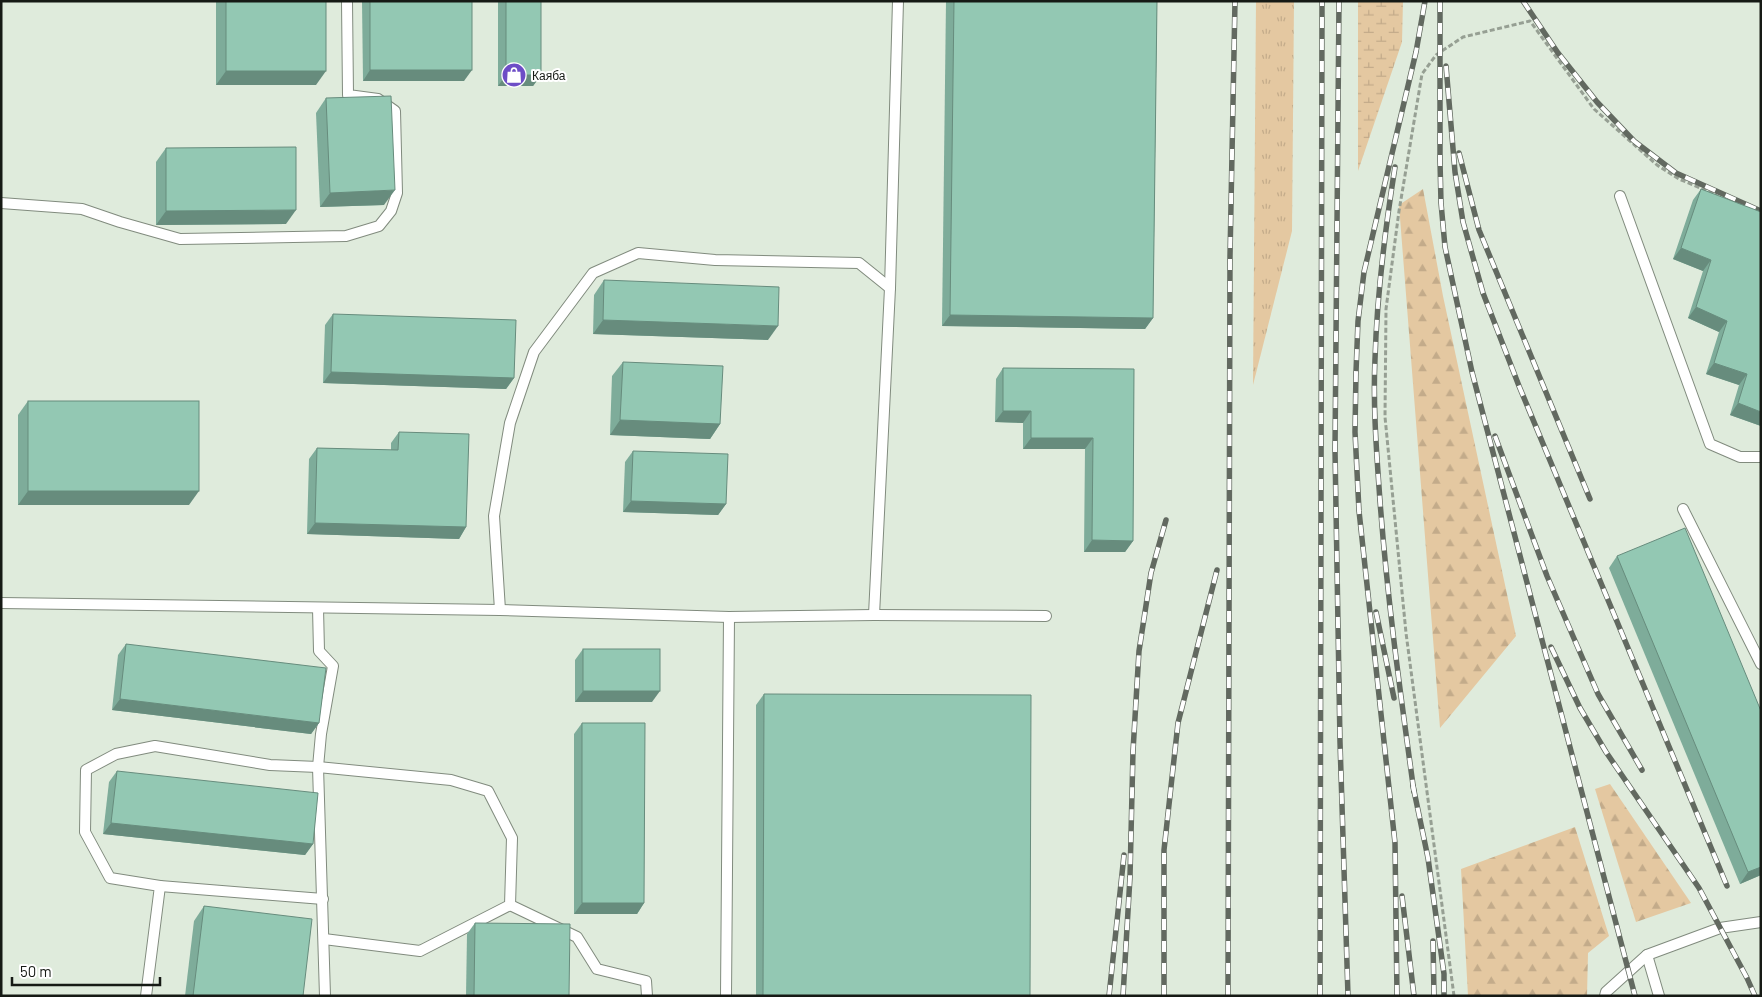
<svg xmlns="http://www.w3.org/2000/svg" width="1762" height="997" viewBox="0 0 1762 997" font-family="Barlow,sans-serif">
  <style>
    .grass { fill: url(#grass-tufts) }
    .forest { fill: url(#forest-firs) }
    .wetland { fill: url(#wetland-marsh) }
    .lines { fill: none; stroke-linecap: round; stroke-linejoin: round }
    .service-casing { stroke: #818b7e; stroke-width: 12 }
    .path { stroke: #969f93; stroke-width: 3; stroke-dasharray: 5 2.5; stroke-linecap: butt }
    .service { stroke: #fff; stroke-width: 10 }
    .rail-casing { stroke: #626960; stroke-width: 5.5 }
    .rail { stroke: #fff; stroke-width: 4; stroke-dasharray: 11; stroke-linecap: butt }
    .wall { fill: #7eac9a }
    .shaded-wall { fill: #678c7d }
    .building { fill: #93c8b3; stroke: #678c7d }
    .labels { text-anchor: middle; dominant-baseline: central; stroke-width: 4; stroke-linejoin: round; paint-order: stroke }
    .poi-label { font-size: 12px; fill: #161a15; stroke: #fff; text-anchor: start }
  </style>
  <defs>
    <pattern id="grass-tufts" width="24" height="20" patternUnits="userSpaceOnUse" patternTransform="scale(1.25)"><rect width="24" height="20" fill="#e4c8a1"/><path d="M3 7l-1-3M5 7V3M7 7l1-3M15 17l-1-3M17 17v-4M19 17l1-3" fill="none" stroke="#c3ab8a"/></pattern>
    <pattern id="forest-firs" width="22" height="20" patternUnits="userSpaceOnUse" patternTransform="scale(1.25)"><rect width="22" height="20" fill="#e4c8a1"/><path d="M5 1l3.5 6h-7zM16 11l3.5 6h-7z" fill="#c3ab8a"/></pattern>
    <pattern id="wetland-marsh" width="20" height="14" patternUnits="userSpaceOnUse" patternTransform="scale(1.25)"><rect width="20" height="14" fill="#e4c8a1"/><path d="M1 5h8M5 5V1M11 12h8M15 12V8" fill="none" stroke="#c3ab8a"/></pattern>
  </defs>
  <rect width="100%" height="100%" fill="#dfebdc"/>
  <polygon class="grass" points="1256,1 1294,1 1292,231 1253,385"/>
  <g class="forest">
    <polygon points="1423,189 1443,296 1516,636 1440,728 1399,205"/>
    <polygon points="1610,784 1691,903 1636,922 1595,789"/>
    <polygon points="1575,827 1609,936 1588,953 1587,996 1468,996 1461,869"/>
  </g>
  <polygon class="wetland" points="1358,1 1403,1 1402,42 1358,171"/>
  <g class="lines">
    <defs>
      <g id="service">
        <polyline points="1620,196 1710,444 1740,457 1761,457"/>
        <polyline points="1,203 82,209 120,222 180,239 346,236 379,226 391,211 397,193 395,111 378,99 348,95 347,1"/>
        <polyline points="1683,509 1761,664"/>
        <polyline points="1,603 500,610 729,617 874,615 1046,616"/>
        <polyline points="318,608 319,651 333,666 321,734 318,767 325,996"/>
        <polyline points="500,610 494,516 510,423 534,352 593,273 638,253 715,260 859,263 890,288"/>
        <polyline points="874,615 890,288 898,1"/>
        <polyline points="160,886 323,899"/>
        <polyline points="510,905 577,937 597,969 646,981 647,996"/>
        <polyline points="1647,955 1659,996"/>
        <polyline points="146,996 160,886 110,878 85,832 86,770 116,754 155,746 270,765 318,767 451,780 488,791 512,838 510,905 420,951 324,939"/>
        <polyline points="726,996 729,617"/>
        <polyline points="1605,996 1606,992 1647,955 1720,928 1761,922"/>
      </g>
    </defs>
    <use href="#service" class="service-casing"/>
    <polyline class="path" points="1454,996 1406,633 1385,417 1386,309 1399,211 1422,74 1436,55 1463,37 1530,21 1594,109 1657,165 1679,179 1717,195"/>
    <use href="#service" class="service"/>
    <defs>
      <g id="rail">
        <polyline points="1339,1 1335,450 1340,742 1348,996"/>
        <polyline points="1440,1 1440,161 1441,203 1445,247 1472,372 1635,996"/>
        <polyline points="1523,1 1558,53 1597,102 1634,141 1676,173 1761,211"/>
        <polyline points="1446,66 1455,172 1463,222 1483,293 1519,386 1727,886"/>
        <polyline points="1459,153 1479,230 1590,499"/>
        <path d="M1395 167C1385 230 1377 294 1375 359 1373 401 1376 445 1379 487 1386 590 1400 691 1414 792"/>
        <polyline points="1495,436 1547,576 1598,694 1642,770"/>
        <polyline points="1376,612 1394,698"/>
        <polyline points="1551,647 1580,708 1606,752 1699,888 1747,978 1755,996"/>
        <polyline points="1413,786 1428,858 1444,974 1444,996"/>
        <polyline points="1402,896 1414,996"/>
        <polyline points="1433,941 1434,996"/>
        <polyline points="1109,996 1124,855"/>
        <polyline points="1123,996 1130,877 1133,751 1139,651 1151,573 1166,520"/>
        <polyline points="1164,996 1164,850 1178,723 1217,570"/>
        <polyline points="1228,996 1230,256 1235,1"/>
        <polyline points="1320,996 1322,1"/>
        <polyline points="1397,996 1395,843 1359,511 1355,432 1356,372 1358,321 1364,272 1416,52 1425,1"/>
      </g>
    </defs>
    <use href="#rail" class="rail-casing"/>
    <use href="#rail" class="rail"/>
  </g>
  <g class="wall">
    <polygon points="216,1 326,1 316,85 216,85"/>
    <polygon points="362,1 472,1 464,81 363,81"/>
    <polygon points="498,1 541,1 541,75 533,86 498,86"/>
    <polygon points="946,1 1157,1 1153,318 1145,329 942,326"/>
    <polygon points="326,98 384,205 320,207 316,113"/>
    <polygon points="166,148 286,224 156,225 156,162"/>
    <polygon points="1701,189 1761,426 1730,415 1739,385 1706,374 1719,332 1688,318 1703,271 1673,259 1693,200"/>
    <polygon points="604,280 768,340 593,334 594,295"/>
    <polygon points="333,314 514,378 506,389 323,383 325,325"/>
    <polygon points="623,362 720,424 710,439 610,435 612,376"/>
    <polygon points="1003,368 1134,369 1133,541 1125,552 1084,552 1085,449 1023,449 1023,423 995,422 996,379"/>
    <polygon points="28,401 189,505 18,505 18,415"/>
    <polygon points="399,432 466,527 459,539 307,534 309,459 317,448 391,450 391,443"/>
    <polygon points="633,451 726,504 718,515 623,512 625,462"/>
    <polygon points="1617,556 1761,711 1761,875 1740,884 1609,568"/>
    <polygon points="126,644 319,723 311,734 112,710 118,655"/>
    <polygon points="583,649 652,702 575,702 575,660"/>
    <polygon points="764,694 1030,996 756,996 756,705"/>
    <polygon points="582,723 644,903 637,914 574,914 574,734"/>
    <polygon points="117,771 313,844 305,855 103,834 109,782"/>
    <polygon points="204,906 303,996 185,996 194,921"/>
    <polygon points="475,923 569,996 466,996 467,934"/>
  </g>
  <g class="shaded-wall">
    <polygon points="370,70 472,70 464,81 363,81"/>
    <polygon points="226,71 326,71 316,85 216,85"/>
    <polygon points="506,75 541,75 533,86 498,86"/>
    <polygon points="395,190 384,205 320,207 330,193"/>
    <polygon points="296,210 286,224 156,225 166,211"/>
    <polygon points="1681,248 1711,260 1703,271 1673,259"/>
    <polygon points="1696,307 1727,321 1719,332 1688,318"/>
    <polygon points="950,315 1153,318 1145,329 942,326"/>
    <polygon points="603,320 778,326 768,340 593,334"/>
    <polygon points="1714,363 1747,374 1739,385 1706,374"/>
    <polygon points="331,372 514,378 506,389 323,383"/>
    <polygon points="1738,403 1761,412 1761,426 1730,415"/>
    <polygon points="1003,411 1031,411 1023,423 995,422"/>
    <polygon points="620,420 720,424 710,439 610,435"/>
    <polygon points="1031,438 1093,438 1085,449 1023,449"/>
    <polygon points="28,491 199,491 189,505 18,505"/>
    <polygon points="631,501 726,504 718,515 623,512"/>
    <polygon points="315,523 466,527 459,539 307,534"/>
    <polygon points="1092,540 1133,541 1125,552 1084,552"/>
    <polygon points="583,691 660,691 652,702 575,702"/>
    <polygon points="120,699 319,723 311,734 112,710"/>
    <polygon points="111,823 313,844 305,855 103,834"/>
    <polygon points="1761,867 1761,875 1740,884 1748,872"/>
    <polygon points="582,903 644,903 637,914 574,914"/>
  </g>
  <g class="building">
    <rect x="226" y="1" width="100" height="70"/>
    <rect x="370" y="1" width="102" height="69"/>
    <rect x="506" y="1" width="35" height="74"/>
    <polygon points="954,1 1157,1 1153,318 950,315"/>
    <polygon points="391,96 395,190 330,193 326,98"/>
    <polygon points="296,147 296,210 166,211 166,148"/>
    <polygon points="1701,189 1761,212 1761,412 1738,403 1747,374 1714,363 1727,321 1696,307 1711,260 1681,248"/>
    <polygon points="604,280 779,287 778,326 603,320"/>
    <polygon points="333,314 516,320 514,378 331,372"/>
    <polygon points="623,362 723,366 720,424 620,420"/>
    <polygon points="1003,368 1134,369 1133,541 1092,540 1093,438 1031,438 1031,411 1003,411"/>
    <rect x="28" y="401" width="171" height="90"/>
    <polygon points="399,432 469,434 466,527 315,523 317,448 398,450"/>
    <polygon points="633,451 728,454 726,504 631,501"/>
    <polygon points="1685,528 1761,711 1761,867 1748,872 1617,556"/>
    <polygon points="126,644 326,668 319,723 120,699"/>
    <rect x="583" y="649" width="77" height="42"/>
    <polygon points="764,694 1031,695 1030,996 763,996"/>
    <polygon points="582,723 645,723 644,903 582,903"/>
    <polygon points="117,771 318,793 313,844 111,823"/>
    <polygon points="204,906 312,919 303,996 193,996"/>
    <polygon points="475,923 570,924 569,996 474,996"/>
  </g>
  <defs>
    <symbol id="shop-disc" viewBox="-11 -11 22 22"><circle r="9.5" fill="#6d4dc6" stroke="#fff"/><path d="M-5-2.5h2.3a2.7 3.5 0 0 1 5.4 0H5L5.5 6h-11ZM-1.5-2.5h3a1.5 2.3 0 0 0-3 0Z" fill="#fff"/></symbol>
  </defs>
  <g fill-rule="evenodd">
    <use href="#shop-disc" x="500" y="61" width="28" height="28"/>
  </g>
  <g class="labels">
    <g class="poi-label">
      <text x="532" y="75">Каяба</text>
    </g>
  </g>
  <rect width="1762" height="997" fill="none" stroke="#161a15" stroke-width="5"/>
  <path d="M12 977v8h148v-8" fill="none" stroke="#161a15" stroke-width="2.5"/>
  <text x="20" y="977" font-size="15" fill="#161a15" stroke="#ffffff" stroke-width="4" paint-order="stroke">50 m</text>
</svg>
